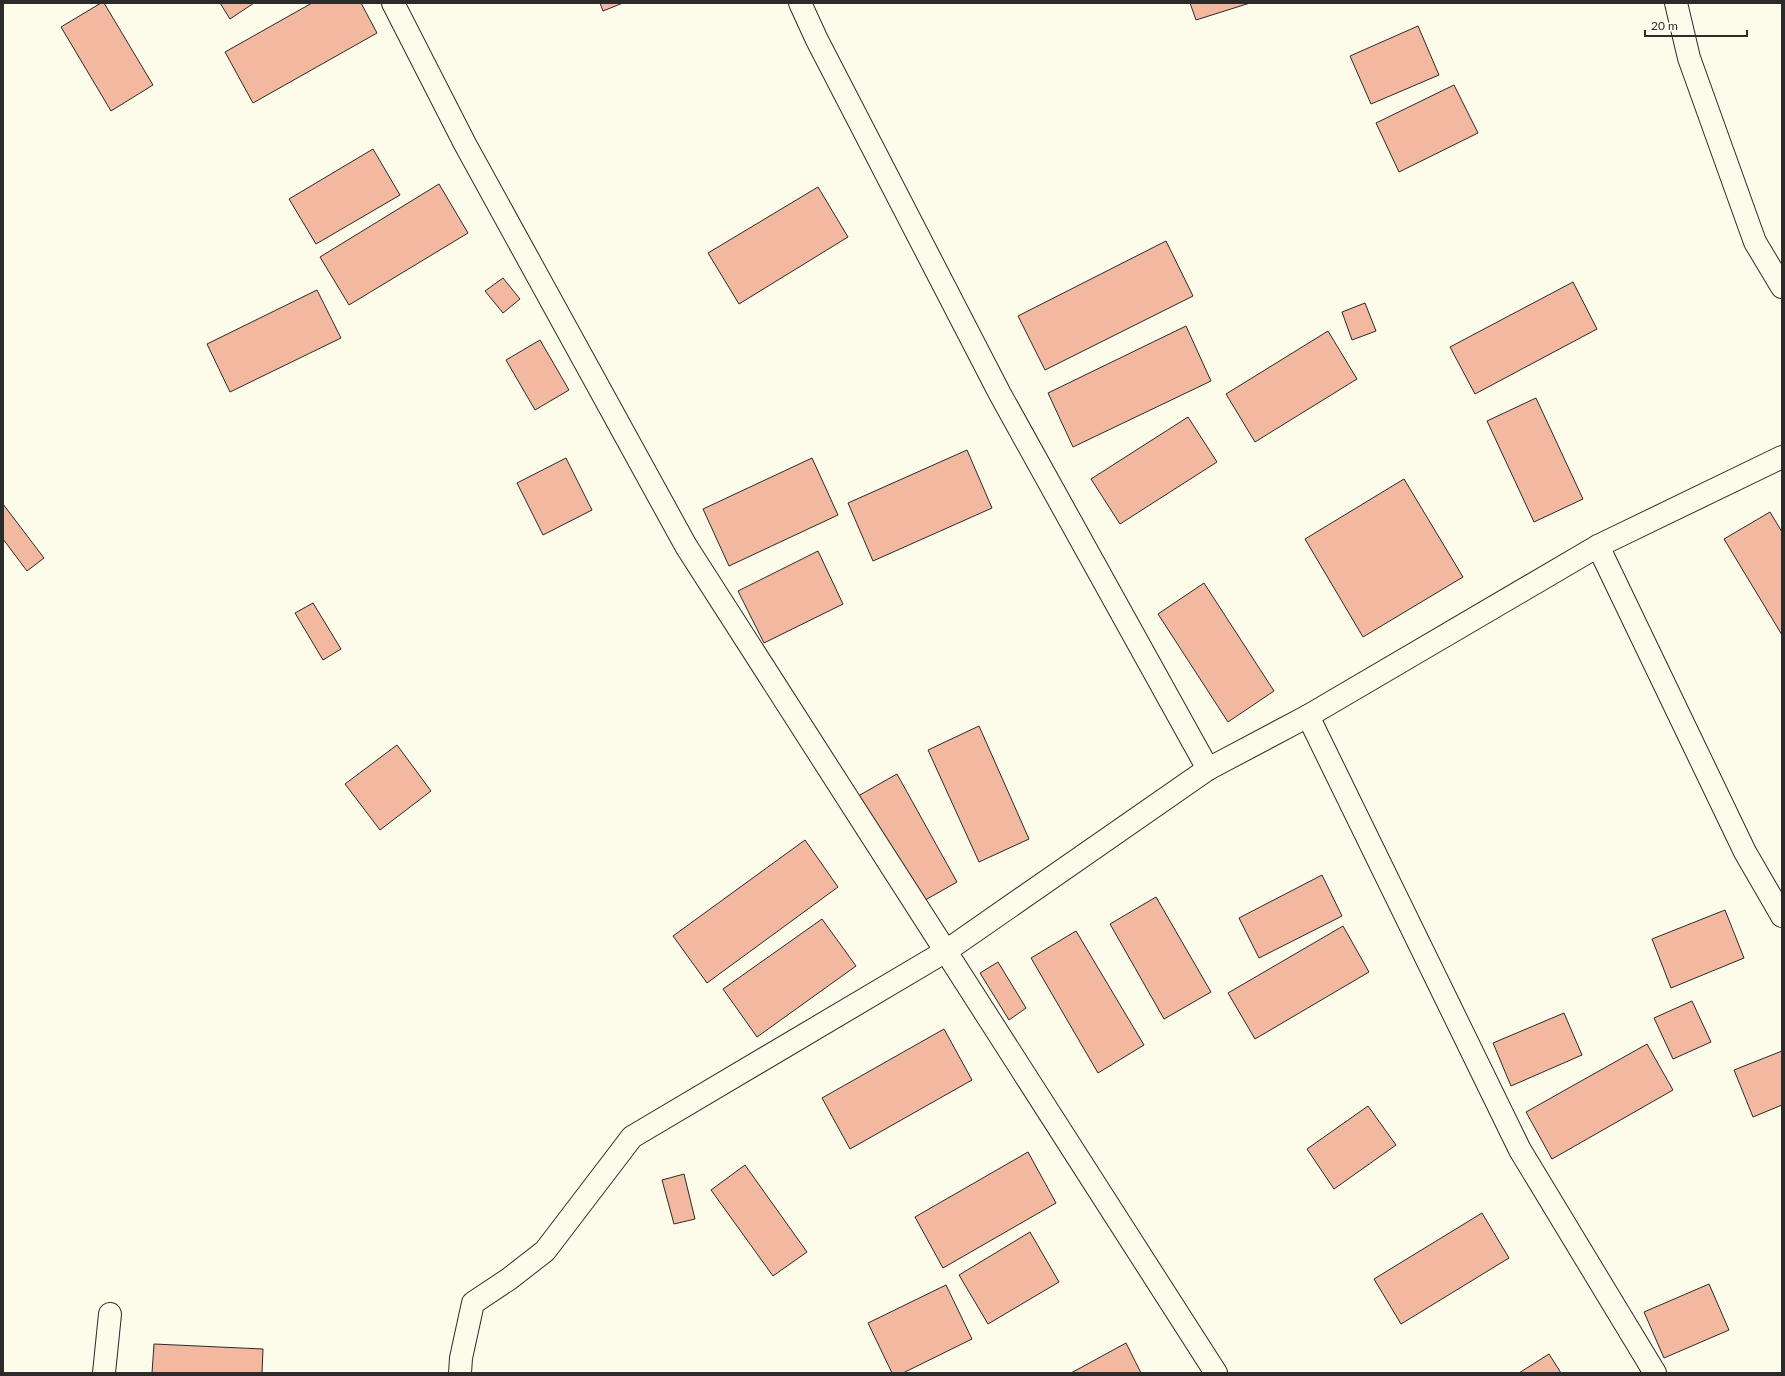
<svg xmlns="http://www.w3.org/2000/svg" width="1785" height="1376" viewBox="0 0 1785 1376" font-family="Lato,sans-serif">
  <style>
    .building { fill: #f2b8a0; stroke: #2b2b2b }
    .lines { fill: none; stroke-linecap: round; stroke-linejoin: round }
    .street-casing { stroke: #2b2b2b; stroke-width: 24 }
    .street { stroke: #fdfbea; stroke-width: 22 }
  </style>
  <rect width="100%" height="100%" fill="#fdfbea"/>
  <g class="building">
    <polygon points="101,3 104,3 153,85 111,111 61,27"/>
    <polygon points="220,3 254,3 230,19"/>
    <polygon points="312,3 361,3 377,33 253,103 225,52"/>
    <polygon points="600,3 623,3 603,11"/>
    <polygon points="1190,3 1250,3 1196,20"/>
    <polygon points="1418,26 1439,75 1371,104 1350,56"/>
    <polygon points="1454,85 1478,133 1399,172 1376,123"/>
    <polygon points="373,149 400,195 316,244 289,199"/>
    <polygon points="439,184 468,233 349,305 320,257"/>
    <polygon points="818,187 848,237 739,304 708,253"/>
    <polygon points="1166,241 1193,296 1045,370 1018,316"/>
    <polygon points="503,278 520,299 503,313 485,291"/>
    <polygon points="1573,282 1597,329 1475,394 1450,347"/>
    <polygon points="317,290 341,338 230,392 207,344"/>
    <polygon points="1365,303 1376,331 1352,340 1342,312"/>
    <polygon points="1186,326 1211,381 1073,447 1048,393"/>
    <polygon points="1328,331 1357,379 1255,442 1226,394"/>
    <polygon points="540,340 569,390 535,410 506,360"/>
    <polygon points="1536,398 1583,499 1534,522 1487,421"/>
    <polygon points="1188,417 1217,462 1120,524 1091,479"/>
    <polygon points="967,450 992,508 873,561 848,503"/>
    <polygon points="566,458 592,510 543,535 517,483"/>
    <polygon points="812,458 838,515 729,566 703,509"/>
    <polygon points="1404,479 1463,577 1363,637 1305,539"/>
    <polygon points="3,504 44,558 27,571 3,539"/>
    <polygon points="1770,512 1782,532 1782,635 1724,539"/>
    <polygon points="818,551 843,604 764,643 738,591"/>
    <polygon points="1204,583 1274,691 1228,722 1158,614"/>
    <polygon points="313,603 341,649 323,660 295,613"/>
    <polygon points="979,726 1029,839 979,862 928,750"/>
    <polygon points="397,745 431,791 380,830 345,784"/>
    <polygon points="897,774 957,882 911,908 851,800"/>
    <polygon points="805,840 838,887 707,983 673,936"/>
    <polygon points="1322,875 1342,916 1259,958 1239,918"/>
    <polygon points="1156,897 1211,992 1164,1019 1110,924"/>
    <polygon points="1725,910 1744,958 1671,988 1652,939"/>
    <polygon points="822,919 856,966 757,1037 723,989"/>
    <polygon points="1343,926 1369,972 1255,1039 1228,993"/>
    <polygon points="1076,931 1144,1045 1098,1073 1031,958"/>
    <polygon points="998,962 1026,1008 1009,1020 980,973"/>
    <polygon points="1692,1001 1711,1042 1673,1059 1654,1018"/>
    <polygon points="1564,1013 1582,1055 1511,1086 1493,1043"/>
    <polygon points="944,1029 972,1080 850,1149 822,1098"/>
    <polygon points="1647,1044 1673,1090 1552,1159 1526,1112"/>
    <polygon points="1782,1051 1782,1105 1753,1117 1734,1070"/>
    <polygon points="1368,1106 1396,1145 1334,1189 1307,1149"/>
    <polygon points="1028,1152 1056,1203 943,1268 915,1217"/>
    <polygon points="745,1165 807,1252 773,1276 711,1190"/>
    <polygon points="684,1174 695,1219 674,1224 662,1180"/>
    <polygon points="1482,1213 1509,1258 1401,1324 1374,1279"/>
    <polygon points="1030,1232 1059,1282 988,1324 959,1275"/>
    <polygon points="1709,1284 1729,1330 1664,1358 1644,1312"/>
    <polygon points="946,1285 972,1339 903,1373 892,1373 868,1323"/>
    <polygon points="1126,1343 1141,1373 1071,1373"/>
    <polygon points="154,1344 263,1349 262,1373 152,1373"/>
    <polygon points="1549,1354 1561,1373 1519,1373"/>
  </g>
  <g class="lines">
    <defs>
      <g id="street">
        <polyline points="393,3 465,144 686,546 1216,1373"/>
        <polyline points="800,3 817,40 1000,394 1208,769"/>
        <polyline points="1676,3 1689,58 1755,242 1782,287"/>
        <polyline points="1598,546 1745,852 1782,916"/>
        <polyline points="1308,716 1520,1150 1655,1373"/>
        <polyline points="104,1373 110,1314"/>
        <polyline points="460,1373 461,1358 473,1303 509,1279 545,1251 632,1137 946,951 1208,769 1308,716 1598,546 1782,457"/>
      </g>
    </defs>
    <use href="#street" class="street-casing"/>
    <use href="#street" class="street"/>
  </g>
  <rect width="1785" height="1376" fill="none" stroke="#2b2b2b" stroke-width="8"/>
  <path d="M1645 30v6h102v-6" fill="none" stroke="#2b2b2b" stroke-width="2"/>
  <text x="1651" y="30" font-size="12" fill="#2b2b2b" stroke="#fdfbea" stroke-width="3" paint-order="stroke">20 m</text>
</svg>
